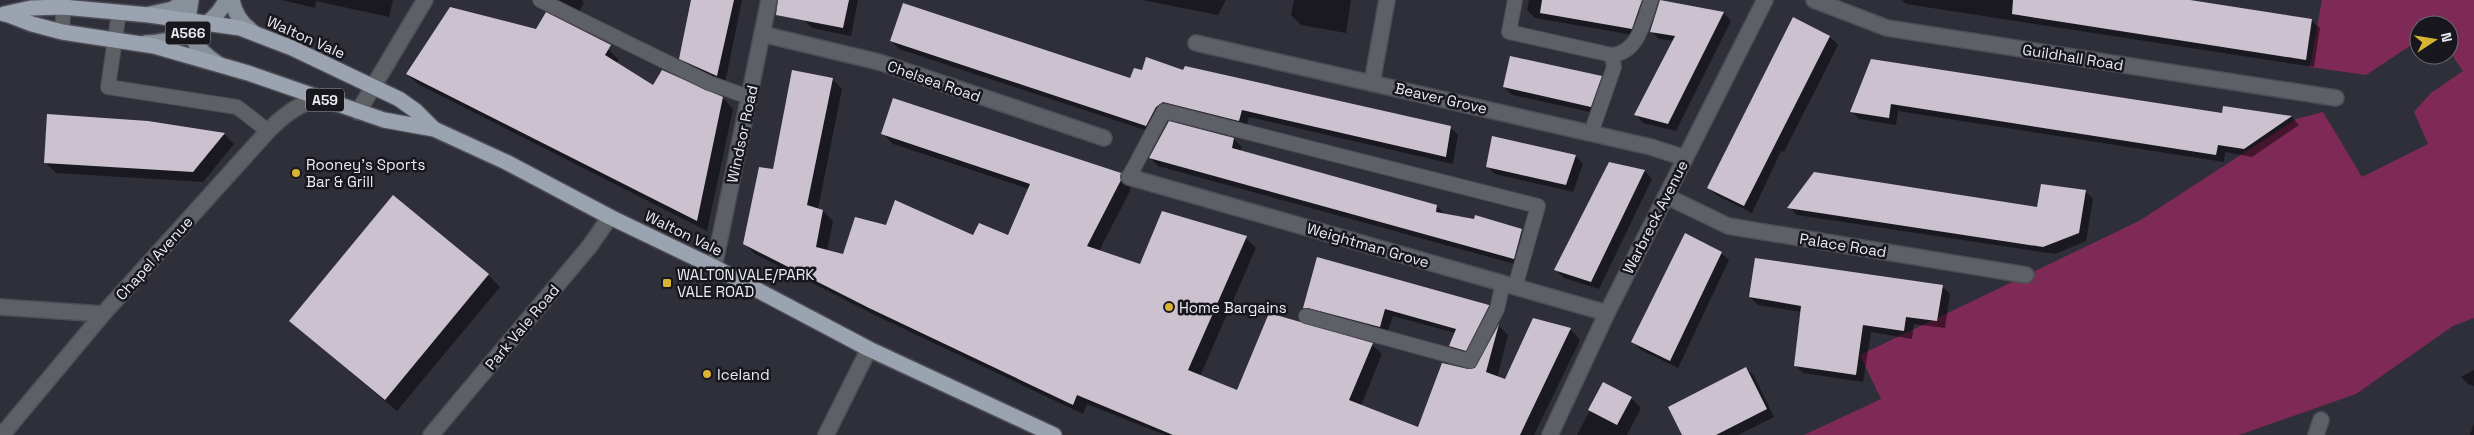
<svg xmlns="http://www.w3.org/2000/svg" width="2474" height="435" viewBox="0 0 2474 435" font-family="'Space Grotesk',sans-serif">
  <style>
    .green { fill: #7f2a56 }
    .shadow { fill: #0007 }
    .building { fill: #ccc2cf }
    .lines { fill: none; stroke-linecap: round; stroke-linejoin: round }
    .lane-casing { stroke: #4d4d57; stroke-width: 16 }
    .street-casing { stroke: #4d4d57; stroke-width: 18 }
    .primary-casing { stroke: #4d4d57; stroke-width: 18 }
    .highway-casing { stroke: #4d4d57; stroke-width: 18 }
    .lane { stroke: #5d6166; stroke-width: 14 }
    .street { stroke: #5d6166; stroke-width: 15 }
    .primary { stroke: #88919a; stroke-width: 15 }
    .highway { stroke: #9aa3af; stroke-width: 15 }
    .poi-dot { fill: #d9b334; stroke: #17171d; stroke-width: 2 }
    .labels { text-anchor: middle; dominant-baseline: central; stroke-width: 5; stroke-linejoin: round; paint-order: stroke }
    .shield { fill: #17171d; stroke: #ababb2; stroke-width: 1 }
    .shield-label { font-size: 14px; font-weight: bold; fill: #eaeaf2 }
    .street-label { font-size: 15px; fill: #eaeaf2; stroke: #17171d }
    .poi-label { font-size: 15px; fill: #eaeaf2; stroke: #17171d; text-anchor: start }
  </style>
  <rect width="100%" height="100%" fill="#2f2f3a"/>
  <polygon class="green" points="2322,0 2474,0 2474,318 2453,326 2356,394 2239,435 1804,435 1881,399 1860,355 2139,221 2296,119 2323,112 2362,177 2428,144 2414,112 2431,93 2463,71 2449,51 2449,25 2419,25 2419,40 2366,75 2310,67"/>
  <g class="shadow">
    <polygon points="282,0 393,0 389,17 316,1 315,8"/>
    <polygon points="552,0 582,0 584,3 579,12"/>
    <polygon points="692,0 742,0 725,83 688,66 680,58"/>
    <polygon points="808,0 858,0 851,36 812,28 804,20"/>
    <polygon points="1142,0 1226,0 1218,15"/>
    <polygon points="1294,0 1351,0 1346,33 1301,25 1291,15"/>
    <polygon points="1529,0 1643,0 1650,6 1639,36 1535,18 1527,10"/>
    <polygon points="1902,0 2180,0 2312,21 2320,28 2314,67 1906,4"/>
    <polygon points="1660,2 1724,13 1731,21 1676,131 1643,123 1636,115 1673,41 1659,39 1651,31"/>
    <polygon points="1793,19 1830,37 1838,45 1784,152 1781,151 1752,213 1716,195 1709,188"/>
    <polygon points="891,41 1131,80 1142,71 1184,72 1450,127 1458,135 1453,164 1249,117 1246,128 1171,110 1154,133 899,49"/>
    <polygon points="608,49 619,60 616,63 653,87 723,98 733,109 707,231 418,84 407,74"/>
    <polygon points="1872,61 2224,115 2225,107 2292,117 2299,125 2252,157 2225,152 2224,162 1898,111 1896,125 1859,119 1851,111"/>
    <polygon points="1601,77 1609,85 1599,114 1512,95 1504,87"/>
    <polygon points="832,79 842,89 818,209 823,211 833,221 827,251 844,255 887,226 974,237 1008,237 1029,189 893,144 883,134 1120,174 1130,184 1130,191 1099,251 1141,265 1246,238 1256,248 1200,376 1237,392 1372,345 1382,354 1361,406 1419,428 1468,371 1476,369 1499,326 1508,335 1497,378 1505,381 1534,319 1571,330 1580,340 1534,435 1165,435 1087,404 1083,414 881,318 755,254 745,244 774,170"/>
    <polygon points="224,134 234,144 203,182 56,173 45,162"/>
    <polygon points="1493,138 1576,156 1583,164 1573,192 1495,174 1487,166"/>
    <polygon points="1234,139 1242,147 1240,151 1437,206 1445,214 1475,220 1476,217 1522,230 1530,238 1522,266 1158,166 1150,158"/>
    <polygon points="1610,163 1645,171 1652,179 1599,289 1564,278 1556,270"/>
    <polygon points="2085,191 2093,199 2086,241 2055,254 1797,215 1789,207 2038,209"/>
    <polygon points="1721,253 1729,260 1678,368 1641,350 1633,342"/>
    <polygon points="488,275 500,287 397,411 290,321"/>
    <polygon points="1942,286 1950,294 1945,328 1914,324 1912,339 1871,332 1863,382 1803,373 1795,365 1802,312 1758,305 1750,297"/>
    <polygon points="1488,306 1496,314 1473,358 1458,354 1450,346 1455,333 1393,316 1387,334 1312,315 1304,308"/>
    <polygon points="1746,368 1754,376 1774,417 1738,435 1683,435"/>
    <polygon points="2474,370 2474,386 2468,384 2461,377"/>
    <polygon points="1604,384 1631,398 1641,408 1627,435 1577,435"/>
    <polygon points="2474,423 2474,435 2470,435"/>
  </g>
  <g class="building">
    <polygon points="691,0 734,0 717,76 679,59"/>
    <polygon points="778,0 849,0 843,28 776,15"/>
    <polygon points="1542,0 1642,0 1632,29 1540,13"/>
    <polygon points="1660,0 1724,12 1668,124 1634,115 1675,36 1650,32"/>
    <polygon points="2013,0 2190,0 2312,19 2306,60 2012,14"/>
    <polygon points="903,3 1130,78 1134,68 1142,70 1146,57 1183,70 1185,66 1451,126 1446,157 1242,110 1239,121 1163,102 1156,107 1146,126 890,41"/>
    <polygon points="450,7 536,29 546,12 611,45 605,55 653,85 662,70 723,97 697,221 406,74"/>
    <polygon points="1793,17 1830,36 1744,206 1707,188"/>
    <polygon points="1510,56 1602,76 1591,107 1503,87"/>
    <polygon points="1871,59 2222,113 2223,106 2292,116 2244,149 2218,145 2216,155 1891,104 1889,118 1850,112"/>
    <polygon points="792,70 833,78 807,205 823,210 816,247 843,254 855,217 886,225 895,200 973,235 979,223 1008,235 1030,184 881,134 893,98 1121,173 1121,180 1087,246 1140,264 1162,211 1247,236 1188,370 1237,390 1269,313 1373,343 1349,400 1418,427 1442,363 1468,369 1475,368 1499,324 1486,372 1505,379 1533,318 1571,328 1520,435 1173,435 1077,395 1073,405 869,308 743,244 759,167 773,169"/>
    <polygon points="47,114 148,121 225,133 193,172 44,163"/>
    <polygon points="1169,121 1234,138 1232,148 1437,205 1436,212 1474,219 1475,215 1522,229 1514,259 1149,158"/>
    <polygon points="1492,136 1576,155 1566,185 1486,167"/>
    <polygon points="1609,162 1645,170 1591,282 1554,270"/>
    <polygon points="1814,172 2037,207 2041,184 2086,190 2079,233 2043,247 1787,208"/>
    <polygon points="393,195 489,274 385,400 289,321"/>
    <polygon points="1685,233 1722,252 1670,361 1631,342"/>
    <polygon points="1317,257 1489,305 1489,306 1466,351 1449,346 1456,329 1385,309 1380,327 1308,308 1303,308"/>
    <polygon points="1755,258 1943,285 1937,321 1906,317 1904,331 1863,325 1856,375 1794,366 1801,306 1749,297"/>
    <polygon points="1746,367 1767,409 1716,435 1682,435 1668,407"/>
    <polygon points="1603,382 1632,397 1617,425 1588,410"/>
  </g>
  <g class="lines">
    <defs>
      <g id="lane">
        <polyline points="540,0 709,83 749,97"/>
        <path d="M1515 0 1509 32 1612 55C1639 52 1643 22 1651 0"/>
        <polyline points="119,12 108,87 237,107 268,131"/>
        <polyline points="62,32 64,0"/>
        <polyline points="1591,133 1614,67 1612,55"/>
        <polyline points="1129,177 1164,111 1538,206 1515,287"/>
        <polyline points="1306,316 1470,361 1497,309 1503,283"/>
      </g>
      <g id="street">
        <polyline points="1814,0 1887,28 2336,98"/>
        <polyline points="762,34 879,62 1104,138"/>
        <polyline points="1196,43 1651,147 1685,158"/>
        <polyline points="1372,83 1387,0"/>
        <polyline points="358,112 425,0"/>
        <polyline points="1129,177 1607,313"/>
        <polyline points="1666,196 1728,226 2026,275"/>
        <polyline points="714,267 769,0"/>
        <polyline points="0,307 103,314"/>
        <path d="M2 435 103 314 268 131C284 115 297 105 319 98"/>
        <polyline points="431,435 589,247 610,217"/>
        <polyline points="826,435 869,349"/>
        <polyline points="1550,435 1607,313 1765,0"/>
        <polyline points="2316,435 2321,420"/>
      </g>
      <g id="primary">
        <path d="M191 0C185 30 191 46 217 63"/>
        <path d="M232 0C235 14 241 23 253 32"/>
        <polyline points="150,14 173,9 185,0"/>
        <path d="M145 43C175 42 213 29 226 0"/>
      </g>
      <g id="highway">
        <polyline points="4,14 31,8 63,7 149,15 240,28 292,48 399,99 416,111 434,129"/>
        <polyline points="6,14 32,24 62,32 154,46 248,73 384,120 434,129 506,162 610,217 714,267 869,349 1054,435"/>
      </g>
    </defs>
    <use href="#lane" class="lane-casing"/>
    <use href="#street" class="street-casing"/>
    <use href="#primary" class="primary-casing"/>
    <use href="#highway" class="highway-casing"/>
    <use href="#lane" class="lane"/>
    <use href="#street" class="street"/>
    <use href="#primary" class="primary"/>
    <use href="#highway" class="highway"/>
  </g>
  <g class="poi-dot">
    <circle cx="296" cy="173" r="5"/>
    <rect x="662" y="278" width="10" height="10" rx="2.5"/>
    <circle cx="1169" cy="307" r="5"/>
    <circle cx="707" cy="374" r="5"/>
  </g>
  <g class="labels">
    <g class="shield">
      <rect x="165.5" y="21.5" width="45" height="23" rx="4"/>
      <rect x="306" y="88.5" width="38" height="23" rx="4"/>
    </g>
    <g class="shield-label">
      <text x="188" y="33">A566</text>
      <text x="325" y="100">A59</text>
    </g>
    <g class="street-label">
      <text transform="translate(306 37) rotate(24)">Walton Vale</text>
      <text transform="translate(2073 57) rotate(9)">Guildhall Road</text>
      <text transform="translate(934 81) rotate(19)">Chelsea Road</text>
      <text transform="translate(1441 98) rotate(13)">Beaver Grove</text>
      <text transform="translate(742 134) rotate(-78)">Windsor Road</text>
      <text transform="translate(1655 217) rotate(-63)">Warbreck Avenue</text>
      <text transform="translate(684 233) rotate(26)">Walton Vale</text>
      <text transform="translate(1368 245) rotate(16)">Weightman Grove</text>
      <text transform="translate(1843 245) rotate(9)">Palace Road</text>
      <text transform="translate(154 258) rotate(-48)">Chapel Avenue</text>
      <text transform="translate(522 327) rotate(-50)">Park Vale Road</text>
    </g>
    <g class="poi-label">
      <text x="306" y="164">Rooney's Sports<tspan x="306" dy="17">Bar &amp; Grill</tspan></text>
      <text x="677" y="274">WALTON VALE/PARK<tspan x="677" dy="17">VALE ROAD</tspan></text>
      <text x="1179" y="307">Home Bargains</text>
      <text x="717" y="374">Iceland</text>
    </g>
  </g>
  <g transform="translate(2434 40) rotate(78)"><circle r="24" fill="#17171d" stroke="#6b6b72"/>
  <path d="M0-4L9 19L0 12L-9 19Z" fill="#d9b334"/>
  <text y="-8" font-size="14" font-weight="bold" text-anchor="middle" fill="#eaeaf2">N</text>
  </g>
</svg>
